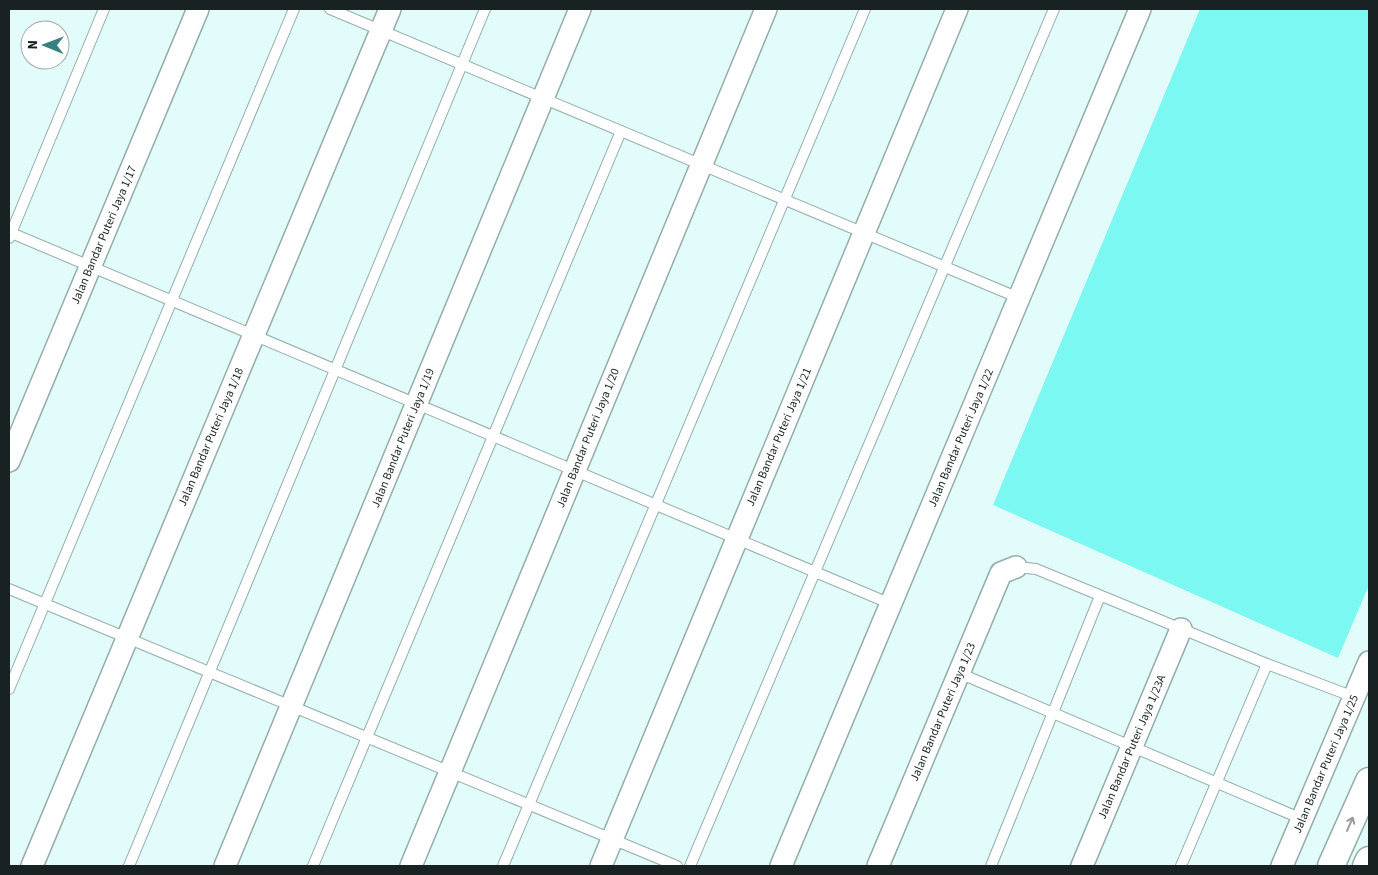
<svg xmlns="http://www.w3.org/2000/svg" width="1378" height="875" viewBox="0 0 1378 875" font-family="'Source Sans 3',sans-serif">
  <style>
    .green { fill: #7cf8f3 }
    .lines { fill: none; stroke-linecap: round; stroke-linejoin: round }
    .service-casing { stroke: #94adab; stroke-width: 12 }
    .minor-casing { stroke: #94adab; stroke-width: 24 }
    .tertiary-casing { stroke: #94adab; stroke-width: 29 }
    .service { stroke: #fff; stroke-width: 10 }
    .minor { stroke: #fff; stroke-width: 21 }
    .tertiary { stroke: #fff; stroke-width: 26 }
    .oneway { stroke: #989c9c }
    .labels { text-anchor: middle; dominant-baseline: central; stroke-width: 4.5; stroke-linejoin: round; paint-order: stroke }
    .street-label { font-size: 12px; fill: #192222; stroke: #fff }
  </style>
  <rect width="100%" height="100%" fill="#e1fcfa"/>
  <polygon class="green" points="1200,9 1369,9 1369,585 1338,658 993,505"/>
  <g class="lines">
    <defs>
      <g id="service">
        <polyline points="330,9 1019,298"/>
        <polyline points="9,232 891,604"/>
        <polyline points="9,238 104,9"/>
        <polyline points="1016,567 1036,569 1267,664 1354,697"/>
        <polyline points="9,589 677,866"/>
        <polyline points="959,673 1302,819"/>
        <polyline points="9,689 294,9"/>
        <polyline points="129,866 485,9"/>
        <polyline points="313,866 621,131"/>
        <polyline points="503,866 865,9"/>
        <polyline points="690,866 1054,9"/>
        <polyline points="991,866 1100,596"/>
        <polyline points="1181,866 1267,664"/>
      </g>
      <g id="minor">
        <polyline points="9,461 198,9"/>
        <polyline points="32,866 390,9"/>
        <polyline points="225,866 580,9"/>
        <polyline points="411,866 766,9"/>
        <polyline points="601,866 957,9"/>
        <polyline points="781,866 1140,9"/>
        <polyline points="878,866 1001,573 1016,567"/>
        <polyline points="1082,866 1181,629"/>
        <polyline points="1282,866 1369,662"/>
      </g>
      <g id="tertiary">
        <polyline points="1331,866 1369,781"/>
        <polyline points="1366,866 1369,860"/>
      </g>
    </defs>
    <use href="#service" class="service-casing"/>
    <use href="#minor" class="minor-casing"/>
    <use href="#tertiary" class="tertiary-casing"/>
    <use href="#service" class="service"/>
    <use href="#minor" class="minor"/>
    <use href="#tertiary" class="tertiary"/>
  </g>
  <defs><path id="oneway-shaft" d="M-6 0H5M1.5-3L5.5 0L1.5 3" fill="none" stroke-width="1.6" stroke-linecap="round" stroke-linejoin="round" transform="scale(1.25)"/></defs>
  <use class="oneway" href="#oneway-shaft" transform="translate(1350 824) rotate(-66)"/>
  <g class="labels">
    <g class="street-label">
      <text transform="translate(104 235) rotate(-67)">Jalan Bandar Puteri Jaya 1/17</text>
      <text transform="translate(211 437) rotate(-67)">Jalan Bandar Puteri Jaya 1/18</text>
      <text transform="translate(779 437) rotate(-67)">Jalan Bandar Puteri Jaya 1/21</text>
      <text transform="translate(403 438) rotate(-68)">Jalan Bandar Puteri Jaya 1/19</text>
      <text transform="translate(588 438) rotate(-68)">Jalan Bandar Puteri Jaya 1/20</text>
      <text transform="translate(961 438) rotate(-67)">Jalan Bandar Puteri Jaya 1/22</text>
      <text transform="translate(943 712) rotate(-67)">Jalan Bandar Puteri Jaya 1/23</text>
      <text transform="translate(1132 747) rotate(-67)">Jalan Bandar Puteri Jaya 1/23A</text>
      <text transform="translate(1326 764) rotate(-67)">Jalan Bandar Puteri Jaya 1/25</text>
    </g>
  </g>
  <rect width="1378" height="875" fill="none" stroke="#192222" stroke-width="20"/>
  <g transform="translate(45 45) rotate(271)"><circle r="24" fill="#ffffff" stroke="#a3a7a7"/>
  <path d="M0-4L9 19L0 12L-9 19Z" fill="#38817e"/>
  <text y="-8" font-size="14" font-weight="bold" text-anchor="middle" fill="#192222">N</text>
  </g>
</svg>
